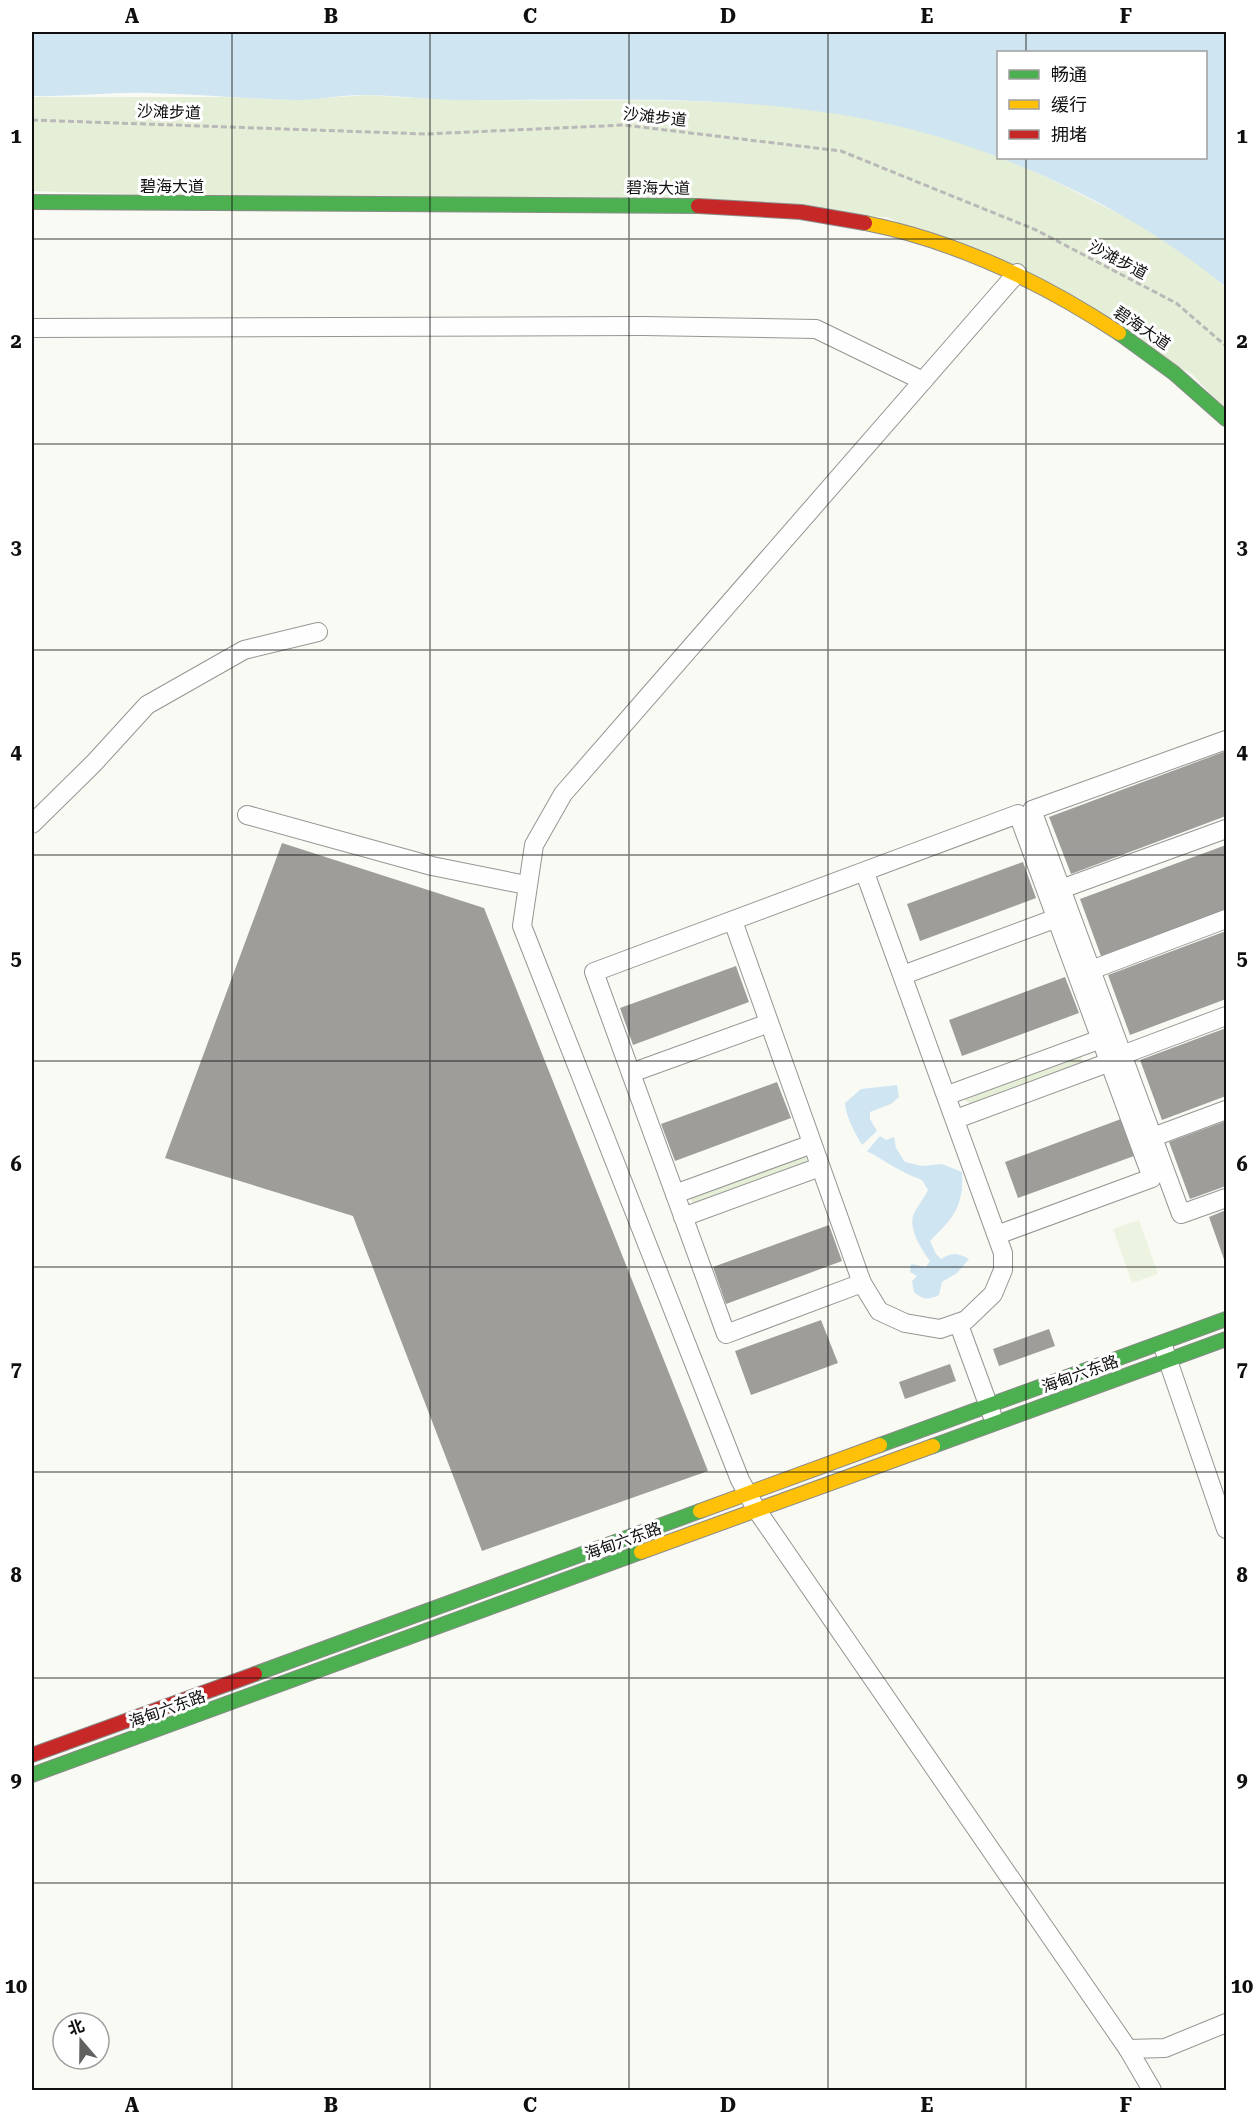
<svg xmlns="http://www.w3.org/2000/svg" width="1258" height="2122" viewBox="0 0 1258 2122" font-family="'Roboto Serif','Noto Sans SC',serif">
  <style>
    .green { fill: #e5eed7 }
    .pitch { fill: #edf3e1 }
    .water { fill: #cfe5f1 }
    .building { fill: #9e9d9a }
    .lines { fill: none; stroke-linecap: round; stroke-linejoin: round }
    .street-casing { stroke: #959593; stroke-width: 20 }
    .fast-casing { stroke: #8b8b89; stroke-width: 16 }
    .slow-casing { stroke: #8b8b89; stroke-width: 16 }
    .jam-casing { stroke: #8b8b89; stroke-width: 16 }
    .path { stroke: #b9b9b8; stroke-width: 3; stroke-dasharray: 6 3; stroke-linecap: butt }
    .street { stroke: #fefefe; stroke-width: 18 }
    .fast { stroke: #4caf50; stroke-width: 14 }
    .slow { stroke: #ffc107; stroke-width: 14 }
    .jam { stroke: #c62828; stroke-width: 14 }
    .grid { fill: none; stroke: #0f0f0f; stroke-width: 1.5; stroke-opacity: 0.55 }
    .labels { text-anchor: middle; dominant-baseline: central; stroke-width: 6; stroke-linejoin: round; paint-order: stroke }
    .street-label { font-size: 16px; fill: #0f0f0f; stroke: #fff }
    .neatline { fill: none; stroke: #0f0f0f; stroke-width: 2 }
    .grid-label { font-size: 20px; text-anchor: middle; font-weight: bold; fill: #0f0f0f }
  </style>
  <rect width="100%" height="100%" fill="#fafaf5"/>
  <g class="green">
    <path d="M368 95C514 107 661 93 807 108 904 118 996 151 1082 195 1107 209 1134 220 1159 235 1183 250 1206 269 1226 288V411L1192 374 887 217 32 191V97H222L298 100Z"/>
    <polygon points="1081,1055 1082,1063 971,1104 965,1100 964,1096"/>
    <polygon points="804,1154 808,1162 693,1204 690,1197"/>
  </g>
  <polygon class="pitch" points="1139,1220 1158,1274 1132,1283 1113,1229"/>
  <g class="water">
    <path d="M32 32H1226V287C1159 232 1081 189 1000 158H1206V52H998V157C824 90 660 100 477 100 440 101 405 96 369 95 345 94 320 100 296 100 247 99 198 94 149 93 110 92 71 97 32 96Z"/>
    <path d="M897 1085 899 1097 891 1104 870 1112V1119L877 1131 862 1145C855 1133 846 1117 845 1103L861 1089Z"/>
    <path d="M880 1136 886 1140 894 1137 896 1148 905 1162 922 1166 942 1164 962 1172C964 1207 953 1218 930 1241L936 1254 941 1259C953 1252 957 1253 969 1259L957 1273 942 1282 939 1295C929 1300 923 1300 914 1292L912 1281 917 1276 910 1272 911 1264 926 1267 930 1261C922 1250 909 1231 913 1216 916 1207 924 1199 928 1190L922 1180C900 1172 887 1162 867 1151Z"/>
  </g>
  <g class="building">
    <polygon points="1226,751 1226,816 1071,874 1049,817"/>
    <polygon points="282,843 484,908 708,1471 482,1551 353,1216 165,1158"/>
    <polygon points="1226,845 1226,910 1101,956 1080,899"/>
    <polygon points="1023,862 1036,898 920,941 907,904"/>
    <polygon points="1226,931 1226,999 1130,1035 1108,975"/>
    <polygon points="736,966 749,1002 633,1045 620,1008"/>
    <polygon points="1065,977 1079,1013 962,1056 949,1020"/>
    <polygon points="1226,1028 1226,1096 1162,1120 1140,1060"/>
    <polygon points="777,1082 791,1118 675,1161 661,1124"/>
    <polygon points="1121,1119 1134,1156 1018,1198 1005,1162"/>
    <polygon points="1226,1121 1226,1186 1190,1199 1169,1142"/>
    <polygon points="1226,1210 1226,1265 1209,1217"/>
    <polygon points="829,1225 842,1261 726,1304 713,1267"/>
    <polygon points="821,1320 838,1363 751,1395 735,1351"/>
    <polygon points="1049,1329 1055,1346 999,1366 993,1349"/>
    <polygon points="950,1364 956,1381 905,1399 899,1382"/>
  </g>
  <g class="lines">
    <defs>
      <g id="street">
        <polyline points="1017,273 563,794 534,845 522,926 740,1480 756,1509 1128,2049 1165,2048 1226,2023"/>
        <polyline points="32,328 643,326 816,329 923,381"/>
        <polyline points="1226,740 1032,810 1181,1214 1226,1198"/>
        <polyline points="247,815 432,866 526,885"/>
        <polyline points="32,824 94,763 147,705 244,650 318,632"/>
        <polyline points="1061,889 1226,829"/>
        <polyline points="733,921 862,1283 879,1311 905,1323 940,1329 966,1320 993,1294 1003,1270 1003,1253 865,873"/>
        <polyline points="1091,970 1226,919"/>
        <polyline points="903,975 1057,918"/>
        <polyline points="1122,1055 1226,1016"/>
        <polyline points="631,1073 769,1023"/>
        <polyline points="948,1095 1101,1039"/>
        <polyline points="956,1119 1110,1062"/>
        <polyline points="1153,1137 1226,1110"/>
        <polyline points="675,1194 812,1144"/>
        <polyline points="683,1217 820,1167"/>
        <polyline points="862,1283 726,1334 594,972 1018,814 1152,1178 997,1235"/>
        <polyline points="959,1325 992,1415"/>
        <polyline points="1164,1349 1226,1529"/>
        <polyline points="1128,2049 1152,2090"/>
      </g>
      <g id="fast">
        <polyline points="32,202 698,206"/>
        <polyline points="1119,333 1174,373 1226,419"/>
        <polyline points="880,1445 1226,1319"/>
        <polyline points="933,1446 1226,1339"/>
        <polyline points="255,1674 700,1511"/>
        <polyline points="32,1775 641,1552"/>
      </g>
      <g id="slow">
        <path d="M865 223C956 241 1043 283 1119 333"/>
        <polyline points="700,1511 880,1445"/>
        <polyline points="641,1552 933,1446"/>
      </g>
      <g id="jam">
        <polyline points="698,206 801,212 865,223"/>
        <polyline points="32,1755 255,1674"/>
      </g>
    </defs>
    <use href="#street" class="street-casing"/>
    <use href="#fast" class="fast-casing"/>
    <use href="#slow" class="slow-casing"/>
    <use href="#jam" class="jam-casing"/>
    <polyline class="path" points="32,120 426,134 624,125 841,151 1036,230 1176,303 1226,346"/>
    <use href="#street" class="street"/>
    <use href="#fast" class="fast"/>
    <use href="#slow" class="slow"/>
    <use href="#jam" class="jam"/>
  </g>
  <path class="grid" d="M232 32V2090M430 32V2090M629 32V2090M828 32V2090M1026 32V52M1026 158V2090M32 239H1226M32 444H1226M32 650H1226M32 855H1226M32 1061H1226M32 1267H1226M32 1472H1226M32 1678H1226M32 1883H1226"/>
  <g class="labels">
    <g class="street-label">
      <text transform="translate(169 112) rotate(2)">沙滩步道</text>
      <text transform="translate(655 117) rotate(6)">沙滩步道</text>
      <text x="172" y="186">碧海大道</text>
      <text transform="translate(658 188) rotate(1)">碧海大道</text>
      <text transform="translate(1118 260) rotate(28)">沙滩步道</text>
      <text transform="translate(1142 328) rotate(34)">碧海大道</text>
      <text transform="translate(1080 1374) rotate(-20)">海甸六东路</text>
      <text transform="translate(623 1541) rotate(-20)">海甸六东路</text>
      <text transform="translate(167 1709) rotate(-20)">海甸六东路</text>
    </g>
  </g>
  <rect width="1258" height="2122" fill="none" stroke="#ffffff" stroke-width="66"/>
  <rect x="997" y="51" width="210" height="108" fill="#ffffff" stroke="#9f9f9f" stroke-width="1.5"/>
  <rect x="1009" y="70" width="30" height="9" fill="#4caf50" stroke="#9f9f9f" stroke-width="1.5"/>
  <text x="1051" y="81" font-size="18" fill="#0f0f0f">畅通</text>
  <rect x="1009" y="100" width="30" height="9" fill="#ffc107" stroke="#9f9f9f" stroke-width="1.5"/>
  <text x="1051" y="111" font-size="18" fill="#0f0f0f">缓行</text>
  <rect x="1009" y="130" width="30" height="9" fill="#c62828" stroke="#9f9f9f" stroke-width="1.5"/>
  <text x="1051" y="141" font-size="18" fill="#0f0f0f">拥堵</text>
  <g transform="translate(81 2041) rotate(340)"><circle r="28" fill="#ffffff" stroke="#9f9f9f" stroke-width="1.5"/>
  <path d="M0-4.5L10 22L0 15L-10 22Z" fill="#616160"/>
  <text y="-9" font-size="16" font-weight="bold" text-anchor="middle" fill="#0f0f0f">北</text>
  </g>
  <rect x="33" y="33" width="1192" height="2056" class="neatline"/>
  <g class="grid-label">
    <text x="132" y="23">A</text>
    <text x="331" y="23">B</text>
    <text x="530" y="23">C</text>
    <text x="728" y="23">D</text>
    <text x="927" y="23">E</text>
    <text x="1126" y="23">F</text>
    <text x="16" y="143">1</text>
    <text x="1242" y="143">1</text>
    <text x="16" y="348">2</text>
    <text x="1242" y="348">2</text>
    <text x="16" y="554">3</text>
    <text x="1242" y="554">3</text>
    <text x="16" y="759">4</text>
    <text x="1242" y="759">4</text>
    <text x="16" y="965">5</text>
    <text x="1242" y="965">5</text>
    <text x="16" y="1171">6</text>
    <text x="1242" y="1171">6</text>
    <text x="16" y="1376">7</text>
    <text x="1242" y="1376">7</text>
    <text x="16" y="1582">8</text>
    <text x="1242" y="1582">8</text>
    <text x="16" y="1787">9</text>
    <text x="1242" y="1787">9</text>
    <text x="16" y="1993">10</text>
    <text x="1242" y="1993">10</text>
    <text x="132" y="2112">A</text>
    <text x="331" y="2112">B</text>
    <text x="530" y="2112">C</text>
    <text x="728" y="2112">D</text>
    <text x="927" y="2112">E</text>
    <text x="1126" y="2112">F</text>
  </g>
</svg>
